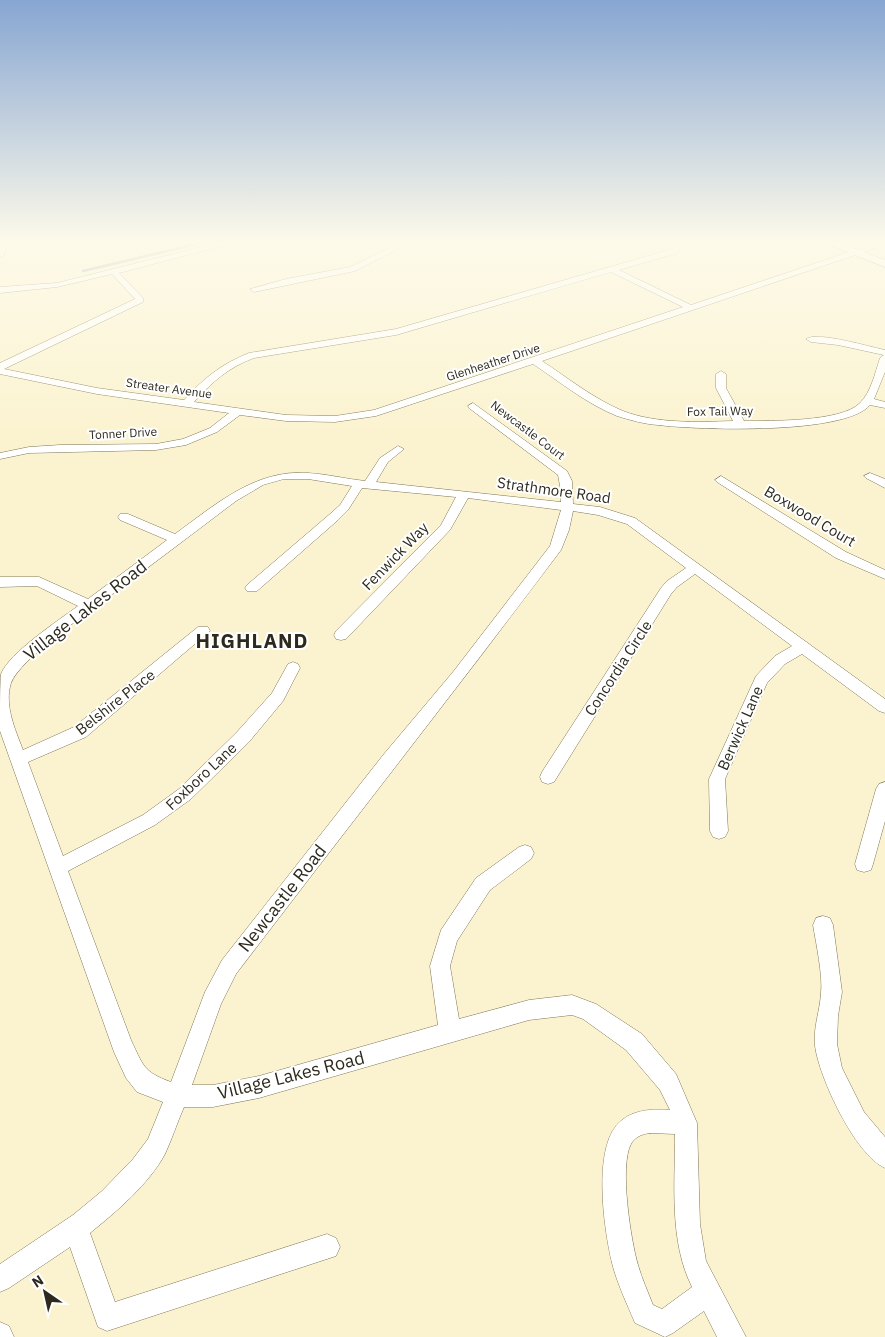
<svg xmlns="http://www.w3.org/2000/svg" width="885" height="1337" viewBox="0 0 885 1337" font-family="'IBM Plex Sans',sans-serif">
  <style>
    .lines { fill: none; stroke-linecap: round; stroke-linejoin: round }
    .stream { stroke: #9692b1; stroke-width: 2.5 }
    .minor-casing { stroke: #7e7656; stroke-width: 1 }
    .major-casing { stroke: #7e7656; stroke-width: 1 }
    .minor { fill: #fff; fill-rule: evenodd }
    .major { fill: #fff; fill-rule: evenodd }
    .labels { text-anchor: middle; dominant-baseline: central; stroke-width: 4; stroke-linejoin: round; paint-order: stroke }
    .far-street-label { font-size: 12px; fill: #2d2a1d; stroke: #fff }
    .street-label { font-size: 15px; fill: #2d2a1d; stroke: #fff }
    .near-street-label { font-size: 18px; fill: #2d2a1d; stroke: #fff }
    .district-label { font-size: 20px; font-weight: bold; letter-spacing: 1px; fill: #2d2a1d; stroke: #fff }
  </style>
  <rect width="100%" height="100%" fill="#fbf3d0"/>
  <g class="lines">
    <polyline class="stream" points="83,271 201,243"/>
    <defs>
      <g id="minor">
        <polygon points="0,243 7,243 4,255 0,257"/>
        <path d="M218 243H233L119 273 143 298V302L4 369 97 388 184 400C203 379 221 364 249 353L396 329 665 251 671 249 674 243H682L677 253 619 270 691 305 876 243H885V245L542 361C568 378 594 399 623 411 657 424 698 422 733 421L716 388V374L721 371 726 374V388L744 421C770 421 842 422 860 403 871 392 875 373 880 358L884 355 838 345 811 342 806 339C817 331 870 347 885 350V372L874 399 885 402V408L870 405C845 435 698 430 658 425 644 424 630 420 617 416 587 404 560 382 533 364L376 416 335 422 286 421 240 415 217 432 186 445 156 450 29 453 0 459V453L29 447 60 445 156 444 183 439 210 428 229 413 97 394 0 374V363L135 299 112 274 57 287 0 293V287L57 283ZM611 272 683 307 374 410 335 416 286 415 194 402C212 382 229 367 254 358L396 335Z"/>
        <polygon points="399,243 410,243 355,271 254,292 250,289 286,279 350,267"/>
        <path d="M473 403 567 471 572 481 573 504 600 507 635 518 885 699V713L879 711 802 654 785 664 767 683 725 779 728 831 725 837 719 839 713 837 710 831 709 779 756 676 775 656 792 646 695 574 677 587 671 594 554 782 548 784 542 782 540 777 542 772 661 588 667 581 686 568 627 524 598 515 573 511 569 530 561 550C454 693 344 832 236 974L221 1004 192 1085H213L259 1076 438 1025 430 966 441 930 476 878 519 847 525 845 531 847 534 853 531 859 490 890 457 941 450 966 459 1019 529 1000 572 995 596 1004 642 1034 676 1074 697 1123 700 1224 706 1261 746 1337H717L704 1311 673 1333 665 1337 635 1323C627 1304 617 1283 612 1263 604 1230 591 1143 622 1120 636 1109 654 1109 670 1110L660 1090 626 1050 583 1019 572 1015 529 1020 259 1098 213 1107H184C177 1123 172 1139 165 1154 149 1184 116 1212 90 1233L115 1302 327 1234 336 1238 340 1247 336 1256 107 1331 98 1327 70 1247 9 1288 0 1292V1264L73 1215 102 1191 133 1159 148 1139 163 1102 137 1092 126 1078 114 1052 0 731C0 719 0 683 1 674 9 653 59 620 78 606L37 586 0 587V577H39L88 599 167 540 120 520 118 517 120 514H128L175 534C215 505 255 469 308 473 327 474 346 479 365 481L380 458 398 446 404 449 388 462 376 482 561 502V491L558 475 469 408 468 406ZM284 479H308L352 486 340 505 330 514 247 585 245 588 247 591H257L338 520 348 510 362 488 456 497 441 525 336 631 334 635 336 639 341 640 346 639 450 530 468 498 561 510 550 546 453 672 384 754 222 960 205 992 171 1082C143 1072 143 1065 131 1040L68 871 155 825 191 799 249 742 283 701 300 668 298 664 293 662 288 664 272 693 237 732 179 789 143 815 63 856 28 762 86 737 210 631 208 627H198L74 727 23 750C15 729 4 705 11 683 20 659 89 612 111 595 153 564 195 532 236 501L263 485ZM650 1133 675 1134C675 1185 669 1241 692 1287L662 1309 653 1305C648 1292 642 1279 638 1265 631 1241 619 1166 631 1144 635 1137 642 1134 650 1133Z"/>
        <polygon points="870,473 885,479 885,488 866,478 864,476"/>
        <polygon points="721,476 846,552 885,570 885,579 836,558 717,482 715,480"/>
        <polygon points="885,782 885,821 873,864 871,870 864,872 857,870 855,864 876,789 879,784"/>
        <path d="M823 916 830 918 833 925 842 992 838 1016 837 1044 842 1068 864 1112 885 1137V1168C855 1155 819 1077 815 1046 813 1027 820 1011 821 993 823 976 816 943 813 925L816 918Z"/>
        <polygon points="0,1322 9,1326 14,1337 0,1337"/>
      </g>
      <polygon id="major" points="825,243 840,243 885,260 885,267"/>
    </defs>
    <use href="#minor" class="minor-casing"/>
    <use href="#major" class="major-casing"/>
    <use href="#minor" class="minor"/>
    <use href="#major" class="major"/>
  </g>
  <linearGradient id="sky" x2="0" y2="1"><stop stop-color="#87a6d2"/><stop offset="0.56" stop-color="#fdfaea"/><stop offset="1" stop-color="#fdfaea" stop-opacity="0"/></linearGradient>
  <rect width="885" height="431" fill="url(#sky)"/>
  <g class="labels">
    <g class="far-street-label">
      <text transform="translate(493 362) rotate(-18)">Glenheather Drive</text>
      <text transform="translate(169 388) rotate(8)">Streater Avenue</text>
      <text transform="translate(720 411) rotate(-1)">Fox Tail Way</text>
      <text transform="translate(528 430) rotate(37)">Newcastle Court</text>
      <text transform="translate(123 433) rotate(-3)">Tonner Drive</text>
    </g>
    <g class="street-label">
      <text transform="translate(554 490) rotate(8)">Strathmore Road</text>
      <text transform="translate(810 516) rotate(31)">Boxwood Court</text>
      <text transform="translate(395 556) rotate(-46)">Fenwick Way</text>
      <text transform="translate(618 668) rotate(-57)">Concordia Circle</text>
      <text transform="translate(115 702) rotate(-38)">Belshire Place</text>
      <text transform="translate(740 728) rotate(-66)">Berwick Lane</text>
      <text transform="translate(201 776) rotate(-43)">Foxboro Lane</text>
    </g>
    <g class="near-street-label">
      <text transform="translate(85 610) rotate(-38)">Village Lakes Road</text>
      <text transform="translate(282 898) rotate(-52)">Newcastle Road</text>
      <text transform="translate(291 1075) rotate(-14)">Village Lakes Road</text>
    </g>
    <g class="district-label">
      <text x="252" y="640">HIGHLAND</text>
    </g>
  </g>
  <g transform="translate(45 1292) rotate(326)" stroke="#ffffff" stroke-width="4" paint-order="stroke">
  <path d="M0-4L9 19L0 12L-9 19Z" fill="#2d2a1d"/>
  <text y="-8" font-size="14" font-weight="bold" text-anchor="middle" fill="#2d2a1d">N</text>
  </g>
</svg>
